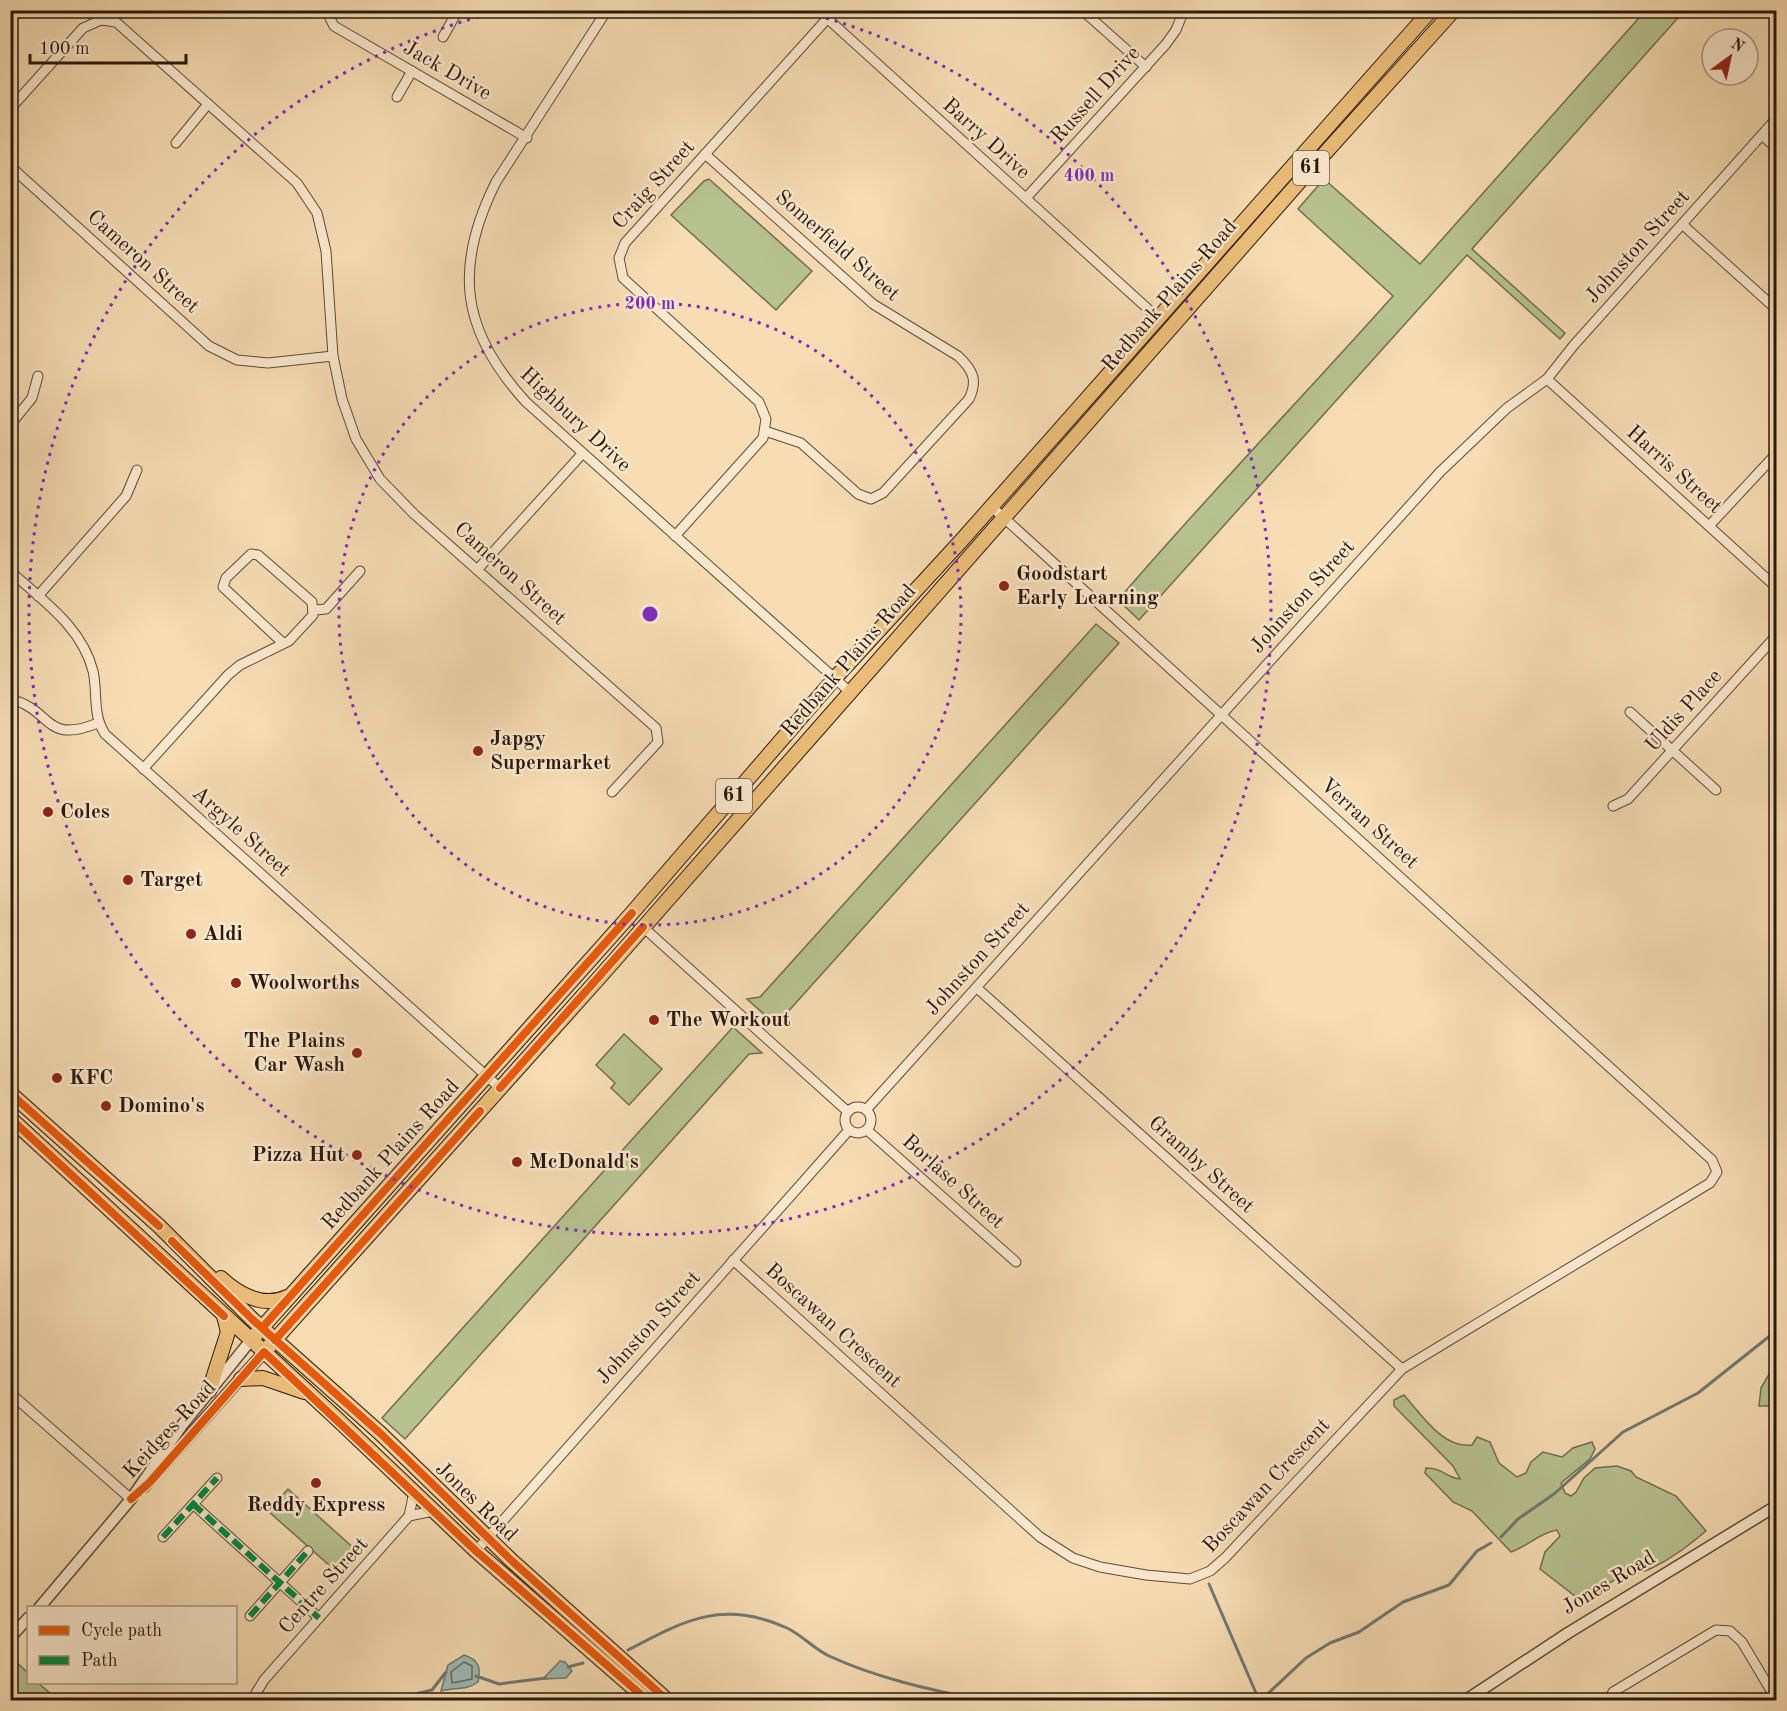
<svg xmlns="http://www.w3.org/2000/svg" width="1787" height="1711" viewBox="0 0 1787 1711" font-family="'Old Standard TT',serif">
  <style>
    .green { fill: #b8c291; stroke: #706d4e; stroke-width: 1.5 }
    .water { fill: #9fbab6; stroke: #707972; stroke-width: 1.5 }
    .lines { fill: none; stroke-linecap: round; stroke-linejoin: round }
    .shore { stroke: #646961; stroke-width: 1.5 }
    .stream { stroke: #707972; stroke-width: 3 }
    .minor-casing { stroke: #5c4936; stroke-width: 11 }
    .tertiary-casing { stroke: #5c4936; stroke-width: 13 }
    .primary-casing { stroke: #29180c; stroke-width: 16 }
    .minor { stroke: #fae8ce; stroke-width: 9 }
    .tertiary { stroke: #fae8ce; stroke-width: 10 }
    .primary { stroke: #ecbe7a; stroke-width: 14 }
    .quiet { stroke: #00873e; stroke-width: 6; stroke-dasharray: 12 6; stroke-linecap: butt }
    .cycleway-casing { stroke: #fae8ce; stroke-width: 11 }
    .cycleway { stroke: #e8590c; stroke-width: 8 }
    .ring { fill: none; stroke: #7b2cbf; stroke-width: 3; stroke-dasharray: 3 6 }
    .poi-dot { fill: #8f2418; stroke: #fae8ce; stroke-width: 2 }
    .labels { text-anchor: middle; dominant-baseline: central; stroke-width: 5; stroke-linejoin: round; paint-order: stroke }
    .shield { fill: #fae8ce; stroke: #685646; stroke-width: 1.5 }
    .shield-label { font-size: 20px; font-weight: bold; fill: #29180c }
    .street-label { font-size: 21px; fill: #29180c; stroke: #fae8ce }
    .poi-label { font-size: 21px; font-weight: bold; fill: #29180c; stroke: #fae8ce; text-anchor: start }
    .centre { fill: #7b2cbf; stroke: #fae8ce; stroke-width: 3 }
    .ring-label { font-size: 18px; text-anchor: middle; font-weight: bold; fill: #7b2cbf; stroke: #fae8ce; stroke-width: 5; stroke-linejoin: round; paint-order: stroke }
  </style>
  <rect width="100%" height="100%" fill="#f7dcb4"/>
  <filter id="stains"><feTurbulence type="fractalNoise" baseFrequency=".00333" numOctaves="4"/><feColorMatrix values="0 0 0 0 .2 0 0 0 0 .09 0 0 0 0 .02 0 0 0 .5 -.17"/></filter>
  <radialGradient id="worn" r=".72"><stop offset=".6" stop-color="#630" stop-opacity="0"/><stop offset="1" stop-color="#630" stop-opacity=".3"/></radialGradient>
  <g class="green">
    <path d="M1646 10 1684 11 1472 249 1565 333 1560 339 1467 255 1139 620 1118 600C1207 496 1302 398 1393 296L1298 209 1324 179 1420 264Z"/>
    <polygon points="709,179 812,271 776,310 671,215 704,181"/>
    <polygon points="1096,624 1119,643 776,1025 747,999 760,997"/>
    <polygon points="733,1027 762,1053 749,1054 405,1439 382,1418"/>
    <polygon points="624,1034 662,1069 629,1105 611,1088 615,1083 596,1065"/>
    <polygon points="1775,1364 1776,1365 1776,1411 1771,1406 1759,1406 1761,1388"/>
    <path d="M1404 1395C1421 1414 1443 1449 1472 1445L1477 1437 1490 1442 1499 1463 1517 1477 1526 1473 1531 1462 1543 1452 1562 1457 1573 1448 1592 1442 1595 1449 1590 1459 1561 1483 1565 1493 1571 1496 1576 1492 1584 1478 1595 1468 1617 1466 1631 1471 1636 1477 1676 1496 1706 1531C1689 1545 1673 1558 1652 1568 1632 1578 1618 1569 1600 1594L1575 1596 1540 1569 1545 1552 1560 1536 1557 1530C1539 1533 1528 1546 1511 1552L1472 1511 1453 1502 1425 1473 1426 1468C1444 1468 1446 1478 1460 1479L1453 1466 1394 1406V1400Z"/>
    <polygon points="288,1489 358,1552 339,1574 268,1511"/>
    <polygon points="12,1658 28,1673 28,1682 38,1683 58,1700 11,1700"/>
  </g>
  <g class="water">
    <path d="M464 1655C479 1660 481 1667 478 1682 466 1691 454 1687 441 1691L448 1665Z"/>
    <polygon points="560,1661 565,1662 572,1671 566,1678 543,1679"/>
  </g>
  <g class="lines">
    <polygon class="shore" points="464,1662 472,1666 472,1679 452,1683 451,1672"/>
    <g class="stream">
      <polyline points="1501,1537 1518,1519 1554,1494 1623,1432 1698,1393 1776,1331"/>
      <polyline points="1209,1584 1259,1700"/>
      <path d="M628 1650C685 1620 723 1599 787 1628 802 1635 814 1649 829 1656 877 1678 930 1690 982 1700"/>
      <polyline points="568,1667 583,1663"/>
      <polyline points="476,1676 499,1684 546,1678"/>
      <polyline points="390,1700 432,1690 446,1672"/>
      <polyline points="1261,1700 1306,1658 1330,1643 1359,1632 1403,1602 1449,1585 1477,1551 1491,1543"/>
    </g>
    <defs>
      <g id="minor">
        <polyline points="326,10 334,26 527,138"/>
        <path d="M607 10 496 182C453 268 461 331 526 402L850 692"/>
        <polyline points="818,10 1158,318"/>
        <polyline points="1082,10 1146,67"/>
        <polyline points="443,37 458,10"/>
        <polyline points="397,97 412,71"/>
        <polyline points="10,109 83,28 101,20 116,22 297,183 317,213 326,251 333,356 342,399 356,439 380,479 414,514 656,728 658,742 612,792"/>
        <polyline points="1762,135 1776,148"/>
        <polyline points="176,143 208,104"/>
        <path d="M705 154 873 304 958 356C973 370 978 380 969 399L883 493 871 499 858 494 801 443 765 431"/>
        <polyline points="10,166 209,346 237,360 268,363 333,356"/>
        <polyline points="1026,198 1166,44 1176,30 1184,10"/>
        <polyline points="1683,225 1776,309"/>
        <polyline points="1547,379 1776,587"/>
        <polyline points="10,425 32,398 38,376"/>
        <polyline points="1709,526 1776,454"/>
        <polyline points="675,536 763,438 766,419 759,402 623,278 619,258 625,243 826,20"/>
        <polyline points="477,570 582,454"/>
        <path d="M10 571C42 600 82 627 93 671 98 693 92 714 105 734L500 1088"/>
        <polyline points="38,596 126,496 137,470"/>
        <polyline points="315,610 326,609 360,571"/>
        <path d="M10 699C54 710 43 745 98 723"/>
        <polyline points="1630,712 1716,790"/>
        <polyline points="143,769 228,675 240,665 289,641 313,615 312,602 258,555 251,554 226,578 223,587 283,643"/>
        <polyline points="1613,806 1628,799 1776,636"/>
        <polyline points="643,927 847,1111"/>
        <polyline points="977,988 1402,1369"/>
        <circle cx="858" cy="1120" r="13"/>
        <polyline points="866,1110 1440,472 1507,408 1547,379 1574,345 1776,119"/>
        <polyline points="867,1130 1016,1262"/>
        <polyline points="733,1260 1040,1537 1073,1558 1100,1567 1146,1575 1190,1579 1210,1571 1225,1558 1402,1369 1710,1183 1717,1172 1712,1160 992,507"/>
        <polyline points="10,1393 131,1499"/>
        <polyline points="193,1504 319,1618"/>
        <polyline points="409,1516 414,1492"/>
        <polyline points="163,1537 217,1478"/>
        <polyline points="476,1551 849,1130"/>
        <polyline points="250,1616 308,1551"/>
        <polyline points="256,1700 256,1693 264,1680 409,1516 433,1511"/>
        <polyline points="1609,1700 1613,1692 1716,1630 1730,1631 1742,1642 1776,1699"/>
      </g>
      <g id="tertiary">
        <polyline points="144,1487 264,1352"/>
        <polyline points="39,1608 131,1499 183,1424 251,1340"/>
        <polyline points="10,1638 28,1618"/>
        <polyline points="1466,1700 1568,1633 1776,1506"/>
      </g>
      <g id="primary">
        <polyline points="10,1093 159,1226 252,1319 381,1434 512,1561 667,1700"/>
        <polyline points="10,1118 334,1416 476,1551 647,1700"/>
        <path d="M221 1278C239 1295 264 1308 287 1297"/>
        <polyline points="251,1340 632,913 835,678 961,541 1431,10"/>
        <polyline points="264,1352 598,979 1308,172 1454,10"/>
        <polyline points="241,1379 263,1378 304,1392"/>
        <polyline points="209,1391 228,1332 224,1316"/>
      </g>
    </defs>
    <use href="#minor" class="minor-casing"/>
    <use href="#tertiary" class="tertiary-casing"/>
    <use href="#primary" class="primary-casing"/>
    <use href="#minor" class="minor"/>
    <use href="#tertiary" class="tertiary"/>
    <use href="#primary" class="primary"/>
    <g class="quiet">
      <polyline points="193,1504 319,1618"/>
      <polyline points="163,1537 217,1478"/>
      <polyline points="250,1616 308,1551"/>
    </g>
    <defs>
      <g id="cycleway">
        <polyline points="500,1088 643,927"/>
        <polyline points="10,1093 159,1226"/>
        <polyline points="10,1118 224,1316"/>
        <polyline points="172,1241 252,1319 381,1434 512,1561 667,1700"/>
        <polyline points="262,1328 632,913"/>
        <polyline points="275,1340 480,1111"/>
        <polyline points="131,1499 150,1482 264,1352 476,1551 647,1700"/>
      </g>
    </defs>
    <use href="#cycleway" class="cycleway-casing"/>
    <use href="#cycleway" class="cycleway"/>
  </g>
  <g class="ring">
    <circle cx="650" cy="614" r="311"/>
    <path d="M800 11A621 621 0 1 1 500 11"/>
  </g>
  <g class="poi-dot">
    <circle cx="1004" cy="586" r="6"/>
    <circle cx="478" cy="751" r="6"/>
    <circle cx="48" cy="812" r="6"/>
    <circle cx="128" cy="880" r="6"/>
    <circle cx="191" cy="934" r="6"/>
    <circle cx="236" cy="983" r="6"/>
    <circle cx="654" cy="1020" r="6"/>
    <circle cx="357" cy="1053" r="6"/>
    <circle cx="57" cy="1078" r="6"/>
    <circle cx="106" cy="1106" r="6"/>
    <circle cx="357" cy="1155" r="6"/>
    <circle cx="517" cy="1162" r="6"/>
    <circle cx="316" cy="1483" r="6"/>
  </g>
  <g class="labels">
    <g class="shield">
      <rect x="1293" y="151" width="36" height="34" rx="4.5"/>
      <rect x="716" y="779" width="36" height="34" rx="4.5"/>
    </g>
    <g class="shield-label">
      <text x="1311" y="168">61</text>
      <text x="734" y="796">61</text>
    </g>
    <g class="street-label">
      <text transform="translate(447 71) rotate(30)">Jack Drive</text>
      <text transform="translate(1096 95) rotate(-48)">Russell Drive</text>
      <text transform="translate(986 139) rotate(42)">Barry Drive</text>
      <text transform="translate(654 185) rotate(-48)">Craig Street</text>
      <text transform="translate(837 246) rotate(41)">Somerfield Street</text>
      <text transform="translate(1638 247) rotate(-48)">Johnston Street</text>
      <text transform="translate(143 262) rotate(42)">Cameron Street</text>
      <text transform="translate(1170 296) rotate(-49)">Redbank Plains Road</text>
      <text transform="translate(575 420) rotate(43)">Highbury Drive</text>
      <text transform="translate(1674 470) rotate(42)">Harris Street</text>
      <text transform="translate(510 574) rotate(42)">Cameron Street</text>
      <text transform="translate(1303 597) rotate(-48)">Johnston Street</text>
      <text transform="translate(849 661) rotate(-49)">Redbank Plains Road</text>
      <text transform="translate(1684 711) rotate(-48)">Uldis Place</text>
      <text transform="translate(1369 824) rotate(42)">Verran Street</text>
      <text transform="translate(241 832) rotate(42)">Argyle Street</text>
      <text transform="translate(978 959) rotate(-48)">Johnston Street</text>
      <text transform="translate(391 1155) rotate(-48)">Redbank Plains Road</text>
      <text transform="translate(1201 1165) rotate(42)">Gramby Street</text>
      <text transform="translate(953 1182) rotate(42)">Borlase Street</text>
      <text transform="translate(833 1326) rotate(42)">Boscawan Crescent</text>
      <text transform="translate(649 1328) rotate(-48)">Johnston Street</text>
      <text transform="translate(170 1430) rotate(-47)">Keidges Road</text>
      <text transform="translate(1267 1486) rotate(-47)">Boscawan Crescent</text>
      <text transform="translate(476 1502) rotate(44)">Jones Road</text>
      <text transform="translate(1609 1583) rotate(-31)">Jones Road</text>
      <text transform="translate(324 1586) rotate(-48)">Centre Street</text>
    </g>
    <g class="poi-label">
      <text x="1016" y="574">Goodstart<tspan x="1016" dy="24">Early Learning</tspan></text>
      <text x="490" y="739">Japgy<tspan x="490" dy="24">Supermarket</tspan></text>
      <text x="60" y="812">Coles</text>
      <text x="140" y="880">Target</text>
      <text x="203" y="934">Aldi</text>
      <text x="248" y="983">Woolworths</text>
      <text x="666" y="1020">The Workout</text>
      <text x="345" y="1041" text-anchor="end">The Plains<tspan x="345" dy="24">Car Wash</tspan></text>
      <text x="69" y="1078">KFC</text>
      <text x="118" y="1106">Domino's</text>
      <text x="345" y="1155" text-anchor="end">Pizza Hut</text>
      <text x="529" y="1162">McDonald's</text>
      <text x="316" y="1505" text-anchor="middle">Reddy Express</text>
    </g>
  </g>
  <circle cx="650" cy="614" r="9" class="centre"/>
  <g class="ring-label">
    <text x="1089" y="181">400 m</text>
    <text x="650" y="309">200 m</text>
  </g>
  <rect width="1787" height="1711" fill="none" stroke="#f7dcb4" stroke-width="36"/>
  <rect x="12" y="12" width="1763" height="1687" fill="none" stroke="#29180c" stroke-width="3"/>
  <rect x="18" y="18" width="1751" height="1675" fill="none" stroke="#29180c" stroke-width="1.5"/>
  <rect x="27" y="1606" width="210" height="78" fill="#fae8ce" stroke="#a69580" stroke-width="1.5"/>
  <rect x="39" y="1626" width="30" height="9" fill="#e8590c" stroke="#a69580" stroke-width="1.5"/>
  <text x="81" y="1636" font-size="18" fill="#29180c">Cycle path</text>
  <rect x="39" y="1656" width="30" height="9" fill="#00873e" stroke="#a69580" stroke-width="1.5"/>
  <text x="81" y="1666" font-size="18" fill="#29180c">Path</text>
  <g transform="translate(1730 57) rotate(33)"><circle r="28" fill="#fae8ce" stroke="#a69580" stroke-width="1.5"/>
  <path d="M0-4.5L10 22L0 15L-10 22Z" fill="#8f2418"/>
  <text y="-9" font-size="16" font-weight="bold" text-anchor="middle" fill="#29180c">N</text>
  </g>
  <path d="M30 54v9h156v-9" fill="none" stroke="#29180c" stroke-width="3"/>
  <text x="39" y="54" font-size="18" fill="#29180c" stroke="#fae8ce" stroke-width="4.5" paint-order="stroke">100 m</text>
  <rect width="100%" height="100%" filter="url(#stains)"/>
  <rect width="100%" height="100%" fill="url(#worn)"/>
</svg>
